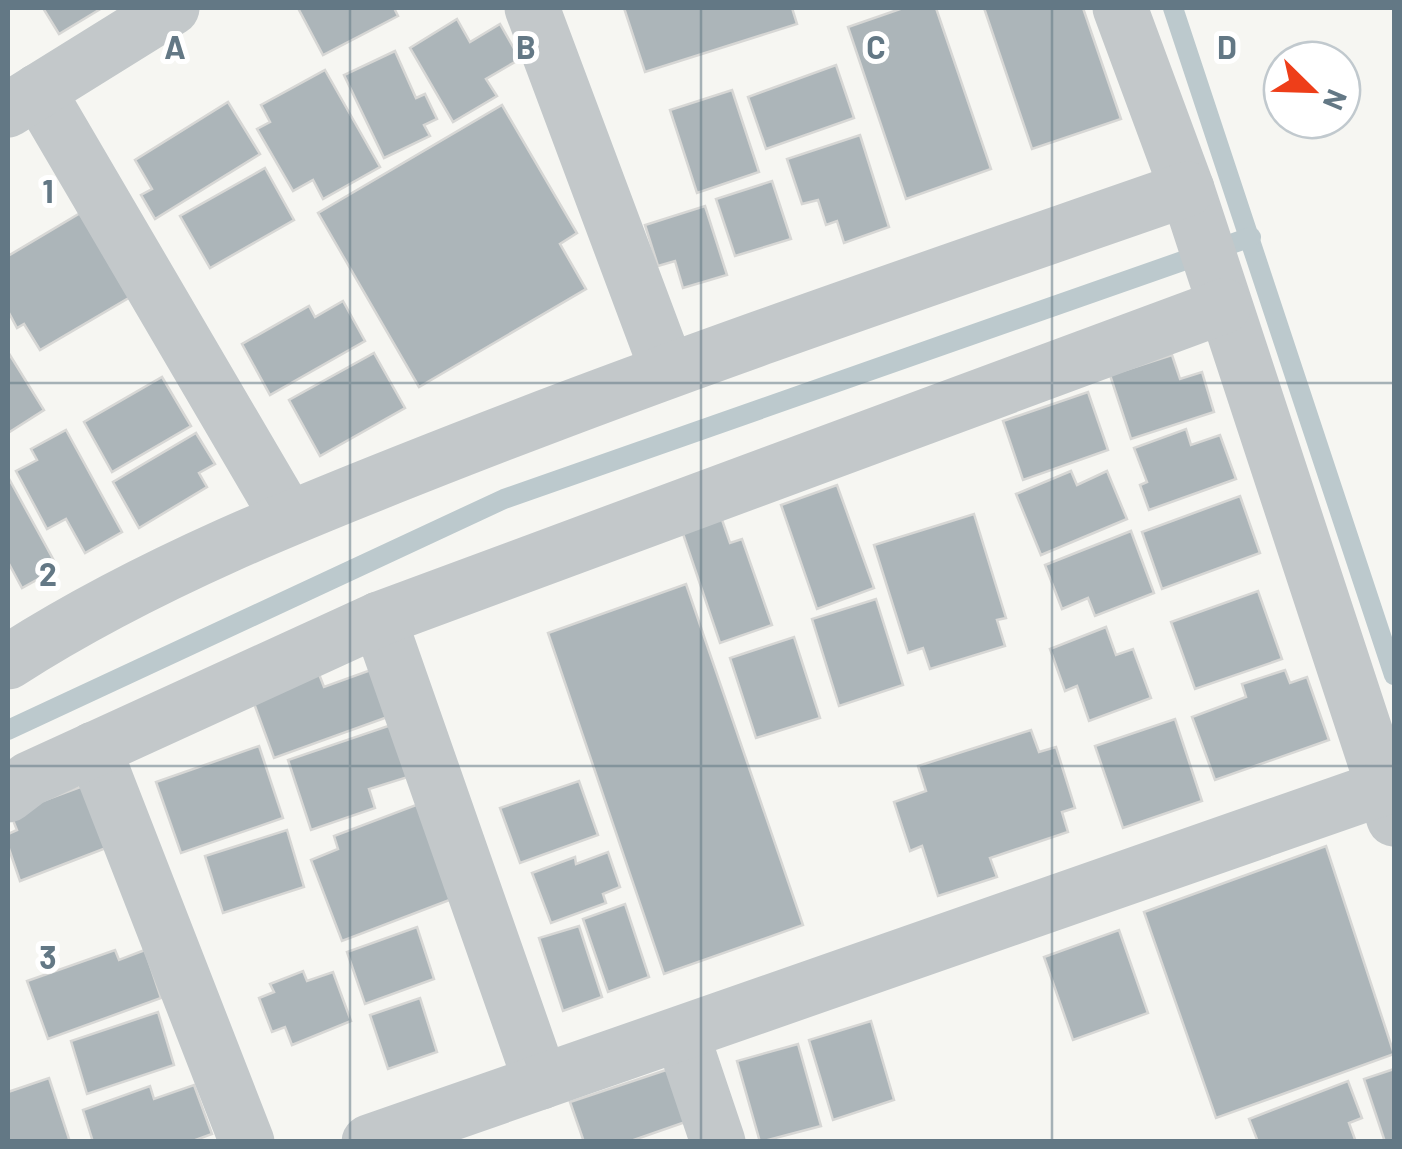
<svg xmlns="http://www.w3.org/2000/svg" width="1402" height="1149" viewBox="0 0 1402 1149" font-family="Barlow,sans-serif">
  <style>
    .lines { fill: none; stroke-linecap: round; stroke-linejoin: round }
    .stream { stroke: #bcc9cd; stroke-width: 20 }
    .building { fill: #acb5b9; stroke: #d7d7d5; stroke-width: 2.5 }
    .minor { stroke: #c3c8ca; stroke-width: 55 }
    .grid { fill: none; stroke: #637885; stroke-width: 2.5; stroke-opacity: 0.55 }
    .grid-label { font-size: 32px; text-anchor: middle; font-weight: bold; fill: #637885; stroke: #fff; stroke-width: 10; stroke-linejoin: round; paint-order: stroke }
  </style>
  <rect width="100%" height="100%" fill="#f6f6f2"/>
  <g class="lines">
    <g class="stream">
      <polyline points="1173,8 1394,675"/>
      <polyline points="8,730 504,499 1251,237"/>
    </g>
  </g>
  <g class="building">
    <polygon points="43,8 102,8 59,34"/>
    <polygon points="298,8 394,8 398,16 323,55"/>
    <polygon points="624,8 792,8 797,24 645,72"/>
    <polygon points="903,8 936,8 991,169 906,199 848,27"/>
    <polygon points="984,8 1083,8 1121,119 1032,149"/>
    <polygon points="457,19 470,42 500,24 520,59 486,79 497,96 453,122 410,48"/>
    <polygon points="395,51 416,98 425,94 437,119 424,125 430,136 384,158 344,75"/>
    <polygon points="836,65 854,118 766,149 748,97"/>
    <polygon points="325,70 380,167 323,199 313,180 293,191 257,129 270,122 261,105"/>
    <polygon points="732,90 759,172 697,193 670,110"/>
    <polygon points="228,102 260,154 155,219 141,195 152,189 135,160"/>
    <polygon points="502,105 577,233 560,244 586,289 419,387 318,213"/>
    <polygon points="860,135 889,227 844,243 837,221 826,225 818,200 802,204 787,159"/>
    <polygon points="265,168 294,220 210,268 180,216"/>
    <polygon points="772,181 791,239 735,256 716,199"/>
    <polygon points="705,206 727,275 683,288 675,261 658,266 645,225"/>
    <polygon points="82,212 132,296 40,350 24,324 17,328 8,311 8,256"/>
    <polygon points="343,301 365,341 270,395 242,344 309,306 315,317"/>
    <polygon points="8,352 44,410 8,433"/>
    <polygon points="374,353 405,408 320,456 289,400"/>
    <polygon points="1172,355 1180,379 1202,372 1214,412 1131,439 1110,375"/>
    <polygon points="162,377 191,426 112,472 84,422"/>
    <polygon points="1088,392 1108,450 1023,480 1003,421"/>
    <polygon points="1186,429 1191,445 1220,435 1236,479 1149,510 1140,485 1147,482 1134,448"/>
    <polygon points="66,430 122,532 85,553 66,519 47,529 16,471 37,460 31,449"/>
    <polygon points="196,433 215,464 199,473 207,487 139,528 113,482"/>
    <polygon points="1071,471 1077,485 1107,471 1127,519 1041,555 1016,494"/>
    <polygon points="8,477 58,568 22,588 8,562"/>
    <polygon points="837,485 874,588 817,609 781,505"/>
    <polygon points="1240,496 1260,553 1162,589 1142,532"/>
    <polygon points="719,511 730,543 742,539 772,625 720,643 680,525"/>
    <polygon points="974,514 1006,618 997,620 1005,646 930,669 923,648 908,653 874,545"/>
    <polygon points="1131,531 1154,593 1095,616 1088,598 1062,609 1045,565"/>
    <polygon points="686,584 803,925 664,974 548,633"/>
    <polygon points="1258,591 1282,659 1195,689 1171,622"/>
    <polygon points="876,599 903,685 839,706 812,619"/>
    <polygon points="1106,627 1116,655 1133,649 1151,698 1089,721 1077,686 1065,691 1050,649"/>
    <polygon points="794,637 820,718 756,738 730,658"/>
    <polygon points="379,667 396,714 274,758 252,698 319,674 324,687"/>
    <polygon points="1285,670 1290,683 1307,677 1329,740 1215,780 1192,717 1246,697 1242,684"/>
    <polygon points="1175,719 1202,801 1123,828 1095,746"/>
    <polygon points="391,725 408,777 369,789 375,808 311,830 288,760"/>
    <polygon points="1031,730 1039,752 1056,747 1075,808 1062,812 1068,832 990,858 997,877 938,896 922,846 910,851 894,802 926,791 918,766"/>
    <polygon points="259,746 283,818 181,853 156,782"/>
    <polygon points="579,781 598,835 520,863 500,808"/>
    <polygon points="83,786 106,848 20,881 8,846 8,834 17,830 10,813"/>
    <polygon points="424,802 460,896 342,941 311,860 338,849 334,836"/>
    <polygon points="287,830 304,887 223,913 205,856"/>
    <polygon points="1326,846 1394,1054 1216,1118 1144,912"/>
    <polygon points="608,852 620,887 603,894 606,903 551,923 532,873 575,857 576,864"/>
    <polygon points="625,904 649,977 608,992 583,919"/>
    <polygon points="579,926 602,997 563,1011 539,938"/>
    <polygon points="417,927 434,979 365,1004 347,952"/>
    <polygon points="1119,930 1148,1013 1073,1040 1044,957"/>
    <polygon points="115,950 119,960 145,950 161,998 48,1039 27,981"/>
    <polygon points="303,971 307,981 333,972 351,1021 292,1045 285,1027 272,1032 259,998 274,992 270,984"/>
    <polygon points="420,998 437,1052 388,1069 370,1015"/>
    <polygon points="158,1012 174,1065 87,1094 71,1041"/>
    <polygon points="871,1021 894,1100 833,1120 809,1040"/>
    <polygon points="798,1044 821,1126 760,1142 737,1061"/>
    <polygon points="1394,1069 1394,1142 1385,1142 1364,1079"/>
    <polygon points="666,1070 694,1119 628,1142 584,1142 570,1102"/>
    <polygon points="49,1078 70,1142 8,1142 8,1092"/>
    <polygon points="1348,1081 1362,1118 1349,1123 1356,1142 1258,1142 1249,1119"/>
    <polygon points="194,1085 212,1134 190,1142 93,1142 83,1110 150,1086 154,1099"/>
  </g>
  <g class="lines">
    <g class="minor">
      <polyline points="532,8 667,369"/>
      <polyline points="1120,8 1187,189 1394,819"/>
      <polyline points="38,91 288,518"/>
      <polyline points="8,110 172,8"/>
      <polyline points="379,619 541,1082"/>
      <path d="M8 662C148 572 304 511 460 450 700 356 943 274 1187 189"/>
      <polyline points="94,749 247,1142"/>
      <polyline points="8,795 29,779 379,619 1224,306"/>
      <polyline points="682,1035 718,1142"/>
      <polyline points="369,1142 1383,788"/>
    </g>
  </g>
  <path class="grid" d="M350 8V1142M701 8V1142M1052 8V1142M8 383H1394M8 766H1394"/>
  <g class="grid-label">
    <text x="175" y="59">A</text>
    <text x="526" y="59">B</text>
    <text x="876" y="59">C</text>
    <text x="1227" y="59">D</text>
    <text x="48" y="203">1</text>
    <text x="48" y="586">2</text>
    <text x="48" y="969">3</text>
  </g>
  <rect width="1402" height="1149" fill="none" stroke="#637885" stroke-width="20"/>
  <g transform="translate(1312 90) rotate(113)"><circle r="48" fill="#ffffff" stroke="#c1c9ce" stroke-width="2.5"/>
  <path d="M0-8L18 38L0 25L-18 38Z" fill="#ee3e19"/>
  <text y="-15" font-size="28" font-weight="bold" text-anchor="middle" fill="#637885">N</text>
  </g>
</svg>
